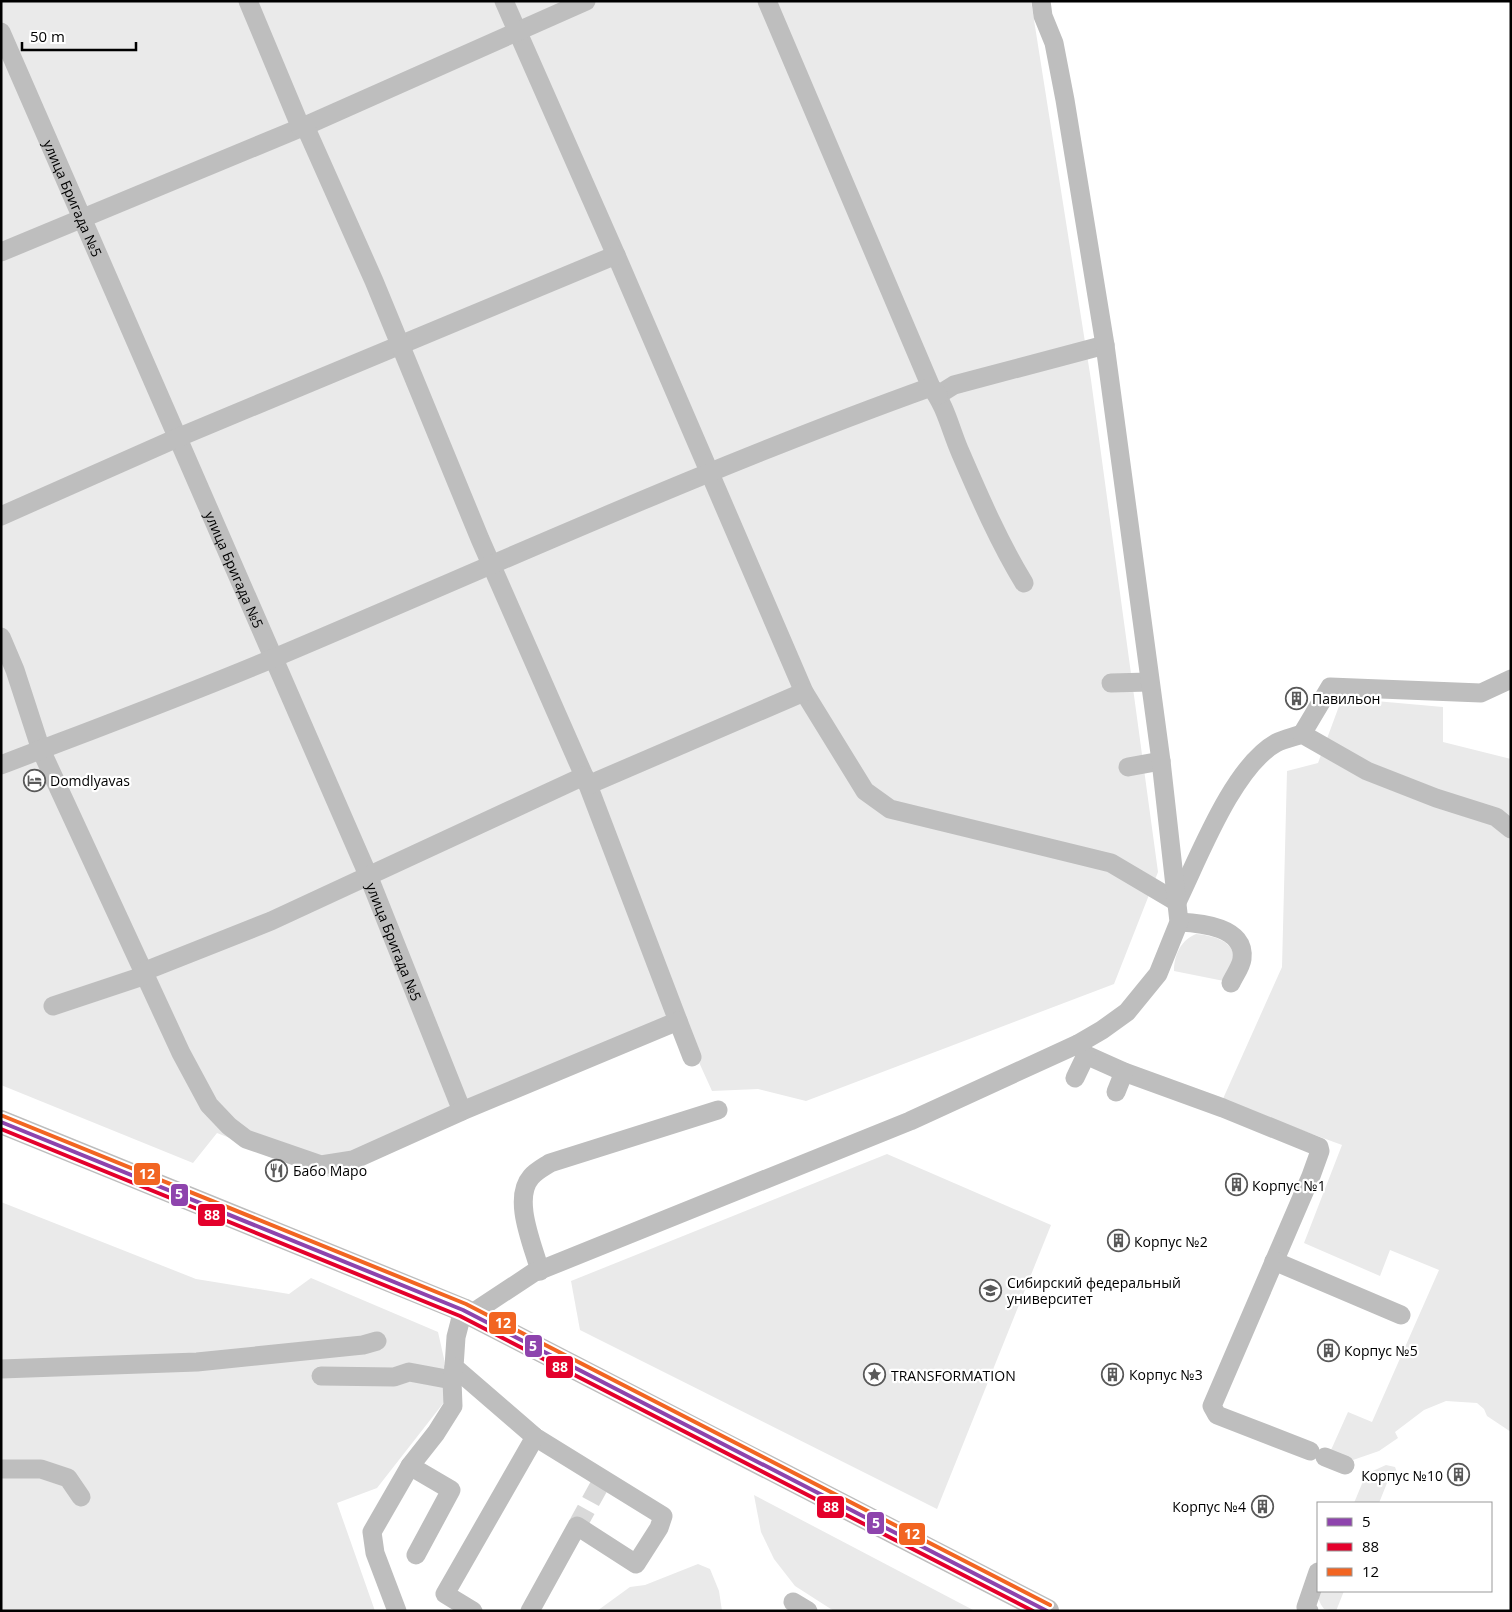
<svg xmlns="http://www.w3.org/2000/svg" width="1512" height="1612" viewBox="0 0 1512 1612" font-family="'Open Sans',sans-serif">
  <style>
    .green { fill: #eaeaea }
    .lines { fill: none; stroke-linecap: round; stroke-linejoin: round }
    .minor-tunnel { stroke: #d9d9d9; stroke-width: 19; stroke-dasharray: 19 9; stroke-linecap: butt }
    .minor { stroke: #bebebe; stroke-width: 19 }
    .major { stroke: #bdbdbd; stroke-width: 24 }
    .bus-1-casing { stroke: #fff; stroke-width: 8 }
    .bus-2-casing { stroke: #fff; stroke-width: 8 }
    .bus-3-casing { stroke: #fff; stroke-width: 8 }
    .bus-1 { stroke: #8e44ad; stroke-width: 4 }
    .bus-2 { stroke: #e4002b; stroke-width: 4 }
    .bus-3 { stroke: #f26522; stroke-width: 4 }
    .labels { text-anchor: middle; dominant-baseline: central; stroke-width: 4.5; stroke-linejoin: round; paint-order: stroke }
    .street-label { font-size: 14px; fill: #000; stroke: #fff }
    .poi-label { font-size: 14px; fill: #000; stroke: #fff; text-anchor: start }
    .line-badge { stroke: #fff; stroke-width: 2 }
    .badge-label { font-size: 14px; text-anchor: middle; font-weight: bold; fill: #fff }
  </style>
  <rect width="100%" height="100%" fill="#fff"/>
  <g class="green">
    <polygon points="1,1 1031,1 1091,380 1158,872 1114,984 806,1101 758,1089 712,1091 683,1027 329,1177 217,1133 193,1163 1,1085"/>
    <polygon points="1342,698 1443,707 1443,742 1511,759 1511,1432 1487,1416 1484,1409 1477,1403 1446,1401 1424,1410 1395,1432 1398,1438 1379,1451 1353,1460 1331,1450 1348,1412 1372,1422 1439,1270 1390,1250 1380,1276 1304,1243 1342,1145 1222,1101 1282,967 1287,771 1318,763"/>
    <path d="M1196 934C1209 935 1235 940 1233 958 1233 966 1227 974 1224 981L1174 971C1174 955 1181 940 1196 934Z"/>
    <polygon points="887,1154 1051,1225 937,1509 580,1330 571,1281"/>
    <polygon points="1,1202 196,1279 289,1294 311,1278 438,1332 445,1363 445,1401 377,1488 337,1503 375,1611 1,1611"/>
    <polygon points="1386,1465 1395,1467 1398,1475 1396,1480 1389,1478 1379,1503 1354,1503 1366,1474"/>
    <polygon points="754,1495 975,1611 834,1611 795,1586 774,1559 761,1532"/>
    <polygon points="698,1564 710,1569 719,1591 722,1611 597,1611 630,1587 645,1585"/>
    <path d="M1320 1591H1344L1336 1611 1324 1609C1319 1602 1317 1598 1320 1591Z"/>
  </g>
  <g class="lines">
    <polyline class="minor-tunnel" points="577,1526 603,1479"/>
    <g class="minor">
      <path d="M504 1 616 255 804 692 865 791 890 809 1111 863 1177 902C1199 857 1233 767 1276 743 1284 739 1294 737 1302 734L1367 771 1436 798 1496 817 1511 829"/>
      <path d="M767 1 931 387C946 406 951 432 961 454 980 498 999 542 1024 583"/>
      <path id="s1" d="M1 32 368 875 462 1111"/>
      <polyline points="1,252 305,126 586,1"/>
      <polyline points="938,395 954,385 1105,345"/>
      <polyline points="1,516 177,438 616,255"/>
      <polyline points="1,637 15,670 41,750 181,1053 209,1105 229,1126 246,1139 321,1165 353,1160 462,1111 678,1021 588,785 480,539 374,281 305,126 301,128 248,1"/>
      <polyline points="1111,683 1149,682"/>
      <polyline points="1302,734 1330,687 1481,693 1511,679"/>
      <path d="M1 765C92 730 184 696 274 658 492 566 708 467 931 387L938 395"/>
      <polyline points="1128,767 1161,761"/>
      <path d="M1179 922C1201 923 1246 927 1242 959 1241 967 1234 976 1231 983"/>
      <polyline points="53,1006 146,975 145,971 271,921 584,776 588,785 804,692"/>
      <polyline points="678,1021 692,1057"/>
      <polyline points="1078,1044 1086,1055 1124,1072 1223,1108 1319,1147 1320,1151 1311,1176 1212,1406 1217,1415 1310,1451"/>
      <polyline points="1075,1078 1086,1055"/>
      <polyline points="1116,1092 1124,1072"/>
      <polyline points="1274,1261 1401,1315"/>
      <path d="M540 1271C533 1245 512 1199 531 1177 536 1171 544 1167 550 1163L718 1110"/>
      <polyline points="463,1310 456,1337 454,1367 535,1437 663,1516 659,1528 636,1564 577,1526 530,1611"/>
      <polyline points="471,1314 533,1273 910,1121 1078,1044 1102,1030 1127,1012 1158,974 1179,922 1161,761 1105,345 1065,100 1054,43 1043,16 1041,1"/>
      <polyline points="1,1369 197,1362 363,1345 377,1341"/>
      <polyline points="321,1376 394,1377 409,1372 452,1380"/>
      <polyline points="1325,1457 1345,1465"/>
      <polyline points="410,1466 451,1490 416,1555"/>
      <polyline points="1,1469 41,1469 68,1478 81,1497"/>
      <polyline points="793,1602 808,1611"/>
      <polyline points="397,1611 375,1553 372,1532 410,1466 436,1433 453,1406 452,1380 454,1367"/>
      <polyline points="473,1611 445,1594 535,1437"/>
      <polyline points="1309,1611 1306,1607 1318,1572"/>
    </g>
    <polyline class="major" points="1,1122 463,1310 1047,1611"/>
    <defs>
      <polyline id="bus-1" points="1,1122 463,1310 1047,1611"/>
      <polyline id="bus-2" points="1,1129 460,1316 1033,1611"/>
      <polyline id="bus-3" points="3,1116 466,1304 1050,1605"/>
    </defs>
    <use href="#bus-1" class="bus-1-casing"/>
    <use href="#bus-2" class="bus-2-casing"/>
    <use href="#bus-3" class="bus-3-casing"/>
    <use href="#bus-1" class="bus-1"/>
    <use href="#bus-2" class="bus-2"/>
    <use href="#bus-3" class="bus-3"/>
  </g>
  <defs>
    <symbol id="building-ring" viewBox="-11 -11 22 22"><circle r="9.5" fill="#fff" stroke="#595959" stroke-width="1.5"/><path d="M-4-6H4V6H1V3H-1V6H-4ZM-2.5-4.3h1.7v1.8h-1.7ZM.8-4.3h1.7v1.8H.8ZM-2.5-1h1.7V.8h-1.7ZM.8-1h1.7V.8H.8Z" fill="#595959"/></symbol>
    <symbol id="hotel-ring" viewBox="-11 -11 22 22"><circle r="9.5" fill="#fff" stroke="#595959" stroke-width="1.5"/><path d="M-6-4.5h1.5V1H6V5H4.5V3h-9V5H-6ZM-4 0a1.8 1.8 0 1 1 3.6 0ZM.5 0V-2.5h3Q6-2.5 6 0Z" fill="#595959"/></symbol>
    <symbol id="restaurant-ring" viewBox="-11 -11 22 22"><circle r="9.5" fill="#fff" stroke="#595959" stroke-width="1.5"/><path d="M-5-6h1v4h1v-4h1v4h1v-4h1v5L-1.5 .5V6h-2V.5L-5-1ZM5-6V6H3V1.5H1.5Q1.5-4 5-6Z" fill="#595959"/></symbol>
    <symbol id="university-ring" viewBox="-11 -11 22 22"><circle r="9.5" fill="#fff" stroke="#595959" stroke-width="1.5"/><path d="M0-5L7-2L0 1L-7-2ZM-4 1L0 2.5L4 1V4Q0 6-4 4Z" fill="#595959"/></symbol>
    <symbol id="sight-ring" viewBox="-11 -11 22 22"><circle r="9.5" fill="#fff" stroke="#595959" stroke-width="1.5"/><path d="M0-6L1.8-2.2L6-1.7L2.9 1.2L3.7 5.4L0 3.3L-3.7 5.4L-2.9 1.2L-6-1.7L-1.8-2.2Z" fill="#595959"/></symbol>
  </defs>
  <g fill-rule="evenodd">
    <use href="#building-ring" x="1284" y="686" width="25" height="25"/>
    <use href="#hotel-ring" x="22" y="768" width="25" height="25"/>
    <use href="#restaurant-ring" x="264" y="1158" width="25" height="25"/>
    <use href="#building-ring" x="1224" y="1172" width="25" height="25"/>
    <use href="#building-ring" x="1106" y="1228" width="25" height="25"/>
    <use href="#university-ring" x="978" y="1278" width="25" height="25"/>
    <use href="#building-ring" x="1316" y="1338" width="25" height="25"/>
    <use href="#building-ring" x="1100" y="1362" width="25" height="25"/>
    <use href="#sight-ring" x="862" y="1362" width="25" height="25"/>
    <use href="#building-ring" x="1446" y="1462" width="25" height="25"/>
    <use href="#building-ring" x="1250" y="1494" width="25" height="25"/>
  </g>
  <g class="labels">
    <g class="street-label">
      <text stroke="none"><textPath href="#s1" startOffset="181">улица Бригада №5</textPath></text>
      <text stroke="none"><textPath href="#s1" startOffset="586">улица Бригада №5</textPath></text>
      <text stroke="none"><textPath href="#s1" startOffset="991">улица Бригада №5</textPath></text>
    </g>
    <g class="poi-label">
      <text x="1312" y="698">Павильон</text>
      <text x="50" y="780">Domdlyavas</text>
      <text x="293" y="1170">Бабо Маро</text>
      <text x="1252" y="1185">Корпус №1</text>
      <text x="1134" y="1241">Корпус №2</text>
      <text x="1007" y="1282">Сибирский федеральный<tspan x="1007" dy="16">университет</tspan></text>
      <text x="1344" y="1350">Корпус №5</text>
      <text x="1129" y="1374">Корпус №3</text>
      <text x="891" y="1375">TRANSFORMATION</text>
      <text x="1443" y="1475" text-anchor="end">Корпус №10</text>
      <text x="1246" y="1506" text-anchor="end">Корпус №4</text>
    </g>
  </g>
  <g class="line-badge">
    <rect x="133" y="1162" width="28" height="24" rx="5" fill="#f26522"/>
    <rect x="170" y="1183" width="19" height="24" rx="5" fill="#8e44ad"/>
    <rect x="197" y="1203" width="29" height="24" rx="5" fill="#e4002b"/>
    <rect x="488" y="1311" width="29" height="24" rx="5" fill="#f26522"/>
    <rect x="524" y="1334" width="19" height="24" rx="5" fill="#8e44ad"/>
    <rect x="545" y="1355" width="29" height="24" rx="5" fill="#e4002b"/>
    <rect x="816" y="1495" width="29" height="24" rx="5" fill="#e4002b"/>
    <rect x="866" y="1511" width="19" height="24" rx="5" fill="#8e44ad"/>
    <rect x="898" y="1522" width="28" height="24" rx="5" fill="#f26522"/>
  </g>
  <g class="badge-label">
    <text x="147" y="1179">12</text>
    <text x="179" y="1199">5</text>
    <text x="212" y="1220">88</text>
    <text x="503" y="1328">12</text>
    <text x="533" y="1351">5</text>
    <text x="560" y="1372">88</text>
    <text x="831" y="1512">88</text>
    <text x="876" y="1528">5</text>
    <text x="912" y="1539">12</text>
  </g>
  <rect width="1512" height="1612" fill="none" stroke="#000000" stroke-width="5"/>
  <rect x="1317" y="1502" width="175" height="90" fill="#ffffff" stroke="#999999"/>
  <rect x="1327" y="1518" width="25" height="8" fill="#8e44ad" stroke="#999999"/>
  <text x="1362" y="1527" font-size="15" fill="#000000">5</text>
  <rect x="1327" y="1543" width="25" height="8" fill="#e4002b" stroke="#999999"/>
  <text x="1362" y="1552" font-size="15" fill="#000000">88</text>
  <rect x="1327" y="1568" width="25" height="8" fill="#f26522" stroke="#999999"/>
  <text x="1362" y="1577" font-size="15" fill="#000000">12</text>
  <path d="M22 42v8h114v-8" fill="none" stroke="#000000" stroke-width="2.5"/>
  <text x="30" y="42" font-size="15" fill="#000000" stroke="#ffffff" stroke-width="4" paint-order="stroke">50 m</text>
</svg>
